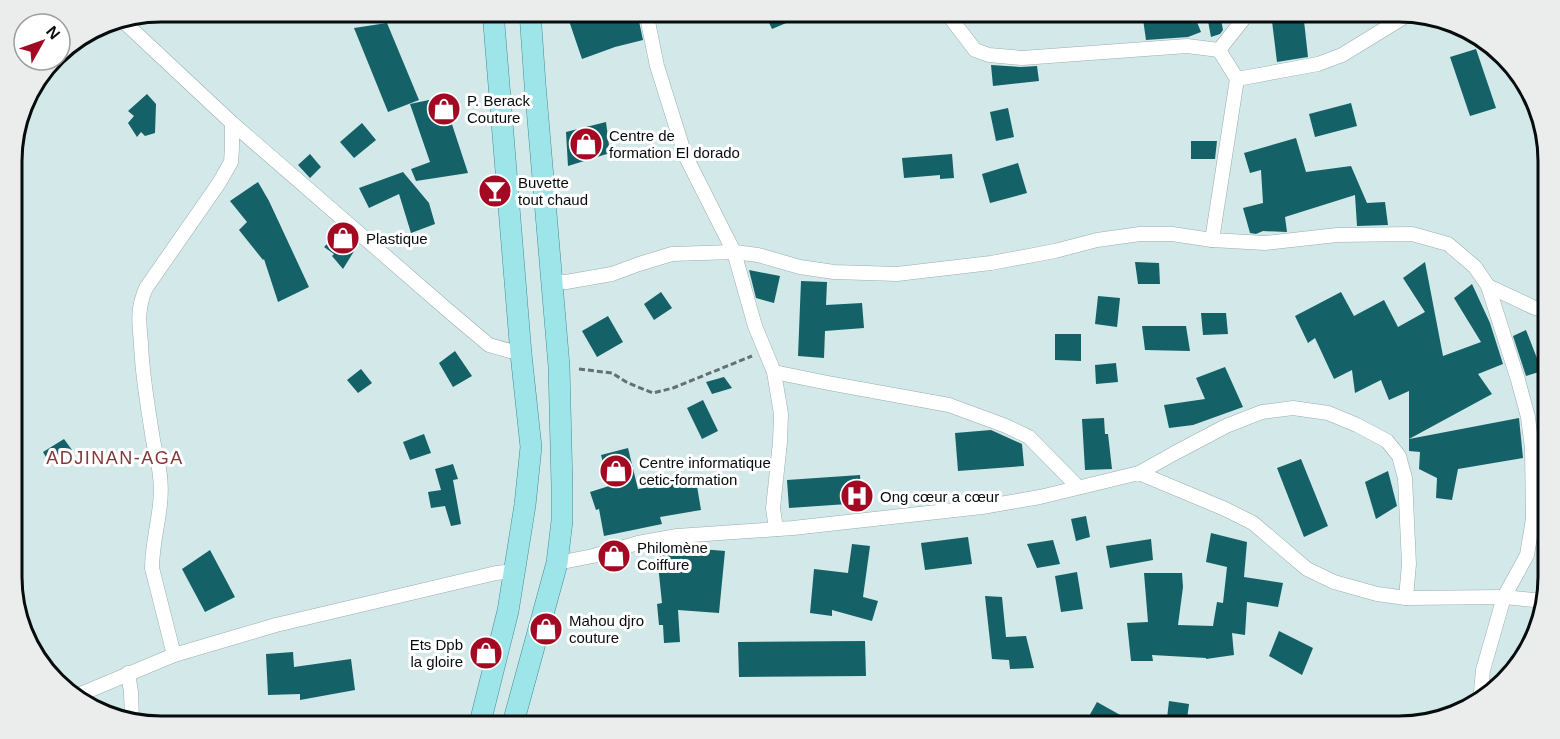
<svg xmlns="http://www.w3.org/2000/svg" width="1560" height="739" viewBox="0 0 1560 739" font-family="Arial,sans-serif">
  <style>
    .building { fill: #146167 }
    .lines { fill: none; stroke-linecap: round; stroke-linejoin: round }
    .street-casing { stroke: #99adae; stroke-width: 15 }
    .primary-casing { stroke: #408e94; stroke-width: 22 }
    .path { stroke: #647172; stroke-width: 3; stroke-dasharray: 6 3; stroke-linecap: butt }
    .street { stroke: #fff; stroke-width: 14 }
    .primary { stroke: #9ee5ea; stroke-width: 21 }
    .labels { text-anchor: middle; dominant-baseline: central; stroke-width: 6; stroke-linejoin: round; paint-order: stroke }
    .poi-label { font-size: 15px; fill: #070d0e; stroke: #fff; text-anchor: start }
    .quarter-label { font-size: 18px; letter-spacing: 1.5px; fill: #813939; stroke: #fff }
    .rim { fill: none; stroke: #070d0e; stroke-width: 3 }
  </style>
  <rect width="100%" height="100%" fill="#d3e8e9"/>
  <g class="building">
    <polygon points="566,12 637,12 643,40 615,47 582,59"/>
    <polygon points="764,12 812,12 772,29"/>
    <polygon points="1142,12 1193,12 1201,32 1188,37 1146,40"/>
    <polygon points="1280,12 1303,12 1308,57 1277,62 1271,13"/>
    <polygon points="1220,14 1223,30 1220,34 1211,37 1208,21"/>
    <polygon points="387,23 419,100 388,112 354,28"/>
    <polygon points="1476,49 1496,108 1470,116 1450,57"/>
    <polygon points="991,65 1021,67 1037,66 1039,81 993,86"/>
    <polygon points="147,94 156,104 155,133 145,136 141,132 137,137 128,123 134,116 128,111"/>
    <polygon points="443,97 468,173 416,181 411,169 430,162 410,104"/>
    <polygon points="1351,103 1357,126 1315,137 1309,114"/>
    <polygon points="1008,108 1014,137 996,141 990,112"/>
    <polygon points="606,122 610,153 568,166 566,132"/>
    <polygon points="362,123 376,140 354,158 340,142"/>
    <polygon points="1296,138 1306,172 1351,166 1367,203 1385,202 1388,225 1357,226 1355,195 1285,217 1287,232 1263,231 1256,234 1250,233 1243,208 1263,203 1261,170 1250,173 1244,153"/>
    <polygon points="1191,141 1217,141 1215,159 1191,159"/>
    <polygon points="310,154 321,167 310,178 298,165"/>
    <polygon points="952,154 954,178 940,179 940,175 904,178 902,158"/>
    <polygon points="1018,163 1027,193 990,203 982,174"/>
    <polygon points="403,172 429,203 435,224 411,233 399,194 369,208 359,188"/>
    <polygon points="258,182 269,201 309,287 278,302 264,259 263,260 239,230 247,222 230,201"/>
    <polygon points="339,232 356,248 343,269 332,256 334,254 324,247"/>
    <polygon points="1135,262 1159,263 1160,284 1138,284"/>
    <polygon points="1425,262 1443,356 1481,342 1454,298 1472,284 1490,323 1503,364 1478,374 1492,394 1409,439 1409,391 1389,400 1381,380 1355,393 1352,370 1334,379 1315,338 1308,343 1295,316 1341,292 1354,316 1384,300 1398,327 1425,312 1403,278"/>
    <polygon points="749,270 780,276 774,303 756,298"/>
    <polygon points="801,281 827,282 826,305 862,303 864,328 825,331 824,358 798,356"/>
    <polygon points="661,292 672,308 654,320 644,304"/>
    <polygon points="1098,296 1120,298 1117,327 1095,324"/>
    <polygon points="1201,313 1226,313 1228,334 1203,335"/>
    <polygon points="608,316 623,342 597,357 582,331"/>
    <polygon points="1142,326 1186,326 1190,351 1145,350"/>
    <polygon points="1526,330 1542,371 1526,376 1513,336"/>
    <polygon points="1055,334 1081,334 1081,361 1055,360"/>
    <polygon points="455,351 472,376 453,387 439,363"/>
    <polygon points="1116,363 1118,382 1096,384 1095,365"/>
    <polygon points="1225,367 1243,407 1193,425 1169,428 1164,405 1205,399 1196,378"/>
    <polygon points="361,369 372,383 358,393 347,380"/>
    <polygon points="724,377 732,388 712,394 706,382"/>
    <polygon points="703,400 718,431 702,439 687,408"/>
    <polygon points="1104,418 1105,434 1108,434 1112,469 1085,470 1082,419"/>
    <polygon points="1519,418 1523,458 1458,469 1452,500 1436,498 1437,478 1419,469 1420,452 1409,451 1409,439"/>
    <polygon points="991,430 1022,444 1024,466 958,471 955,433"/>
    <polygon points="424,434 431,453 410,460 403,442"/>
    <polygon points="64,439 72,450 50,464 43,452"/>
    <polygon points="628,448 638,489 696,480 701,510 660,517 662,524 604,536 599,509 596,510 590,492 609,486 601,455"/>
    <polygon points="1301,459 1328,526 1304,537 1277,468"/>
    <polygon points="453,464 458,479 453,480 461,524 451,526 445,506 431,508 428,492 441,490 435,469"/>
    <polygon points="1388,471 1397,506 1376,519 1365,482"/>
    <polygon points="860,475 862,503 789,508 787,480"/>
    <polygon points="1086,516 1090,537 1076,541 1071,519"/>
    <polygon points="1211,533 1247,542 1244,577 1283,583 1278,607 1247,602 1245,635 1232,633 1234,655 1206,659 1206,658 1152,655 1153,661 1131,661 1127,623 1148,622 1144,573 1182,573 1183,587 1178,625 1213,626 1217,602 1223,603 1227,567 1206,562"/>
    <polygon points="968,537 972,564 925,570 921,543"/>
    <polygon points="1151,539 1153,560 1110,568 1106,546"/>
    <polygon points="1053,540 1060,564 1037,568 1027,544"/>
    <polygon points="852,544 870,546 863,597 878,601 872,621 832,610 832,616 810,613 814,569 848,573"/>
    <polygon points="701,549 725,551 719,613 678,610 680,642 664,643 663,625 659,625 657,604 662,603 657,555 701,551"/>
    <polygon points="210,550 235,597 205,612 182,569"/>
    <polygon points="1077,572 1083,609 1061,612 1055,576"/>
    <polygon points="985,596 1002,597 1006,637 1026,636 1034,668 1010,669 1009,660 992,659"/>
    <polygon points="1279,631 1313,648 1302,675 1269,656"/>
    <polygon points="865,641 866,676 739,677 738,642"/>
    <polygon points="293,652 294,667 351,659 355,690 300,700 300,694 268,695 266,654"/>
    <polygon points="1169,701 1189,704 1186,727 1166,727"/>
    <polygon points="1097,702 1122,716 1116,727 1083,727"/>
  </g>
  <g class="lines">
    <defs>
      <g id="street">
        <polyline points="646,12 657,66 685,155 734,252 755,326 774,372 781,414 780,442 773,508 776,529"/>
        <polyline points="946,12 975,50 989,55 1022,58 1187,46 1219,50"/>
        <polyline points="122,20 232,123 451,313 489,345 521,354"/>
        <polyline points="1219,50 1249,12"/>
        <polyline points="1237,79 1318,64 1342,55 1409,14"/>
        <polyline points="1212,240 1237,79 1219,50"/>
        <polyline points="553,281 566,282 612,274 639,264 672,254 734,252 758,255 800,267 834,272 897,274 991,263 1055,251 1097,240 1140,234 1172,234 1212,240 1265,243 1337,235 1412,234 1448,244 1475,267 1488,286 1518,380 1528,417 1532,448 1533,519 1527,555 1504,597 1483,670 1480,702"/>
        <polyline points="1488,286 1535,308 1547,311"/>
        <polyline points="774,372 828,383 949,405 1006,426 1029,437 1078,487"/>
        <polyline points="1139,473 1173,454 1226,426 1262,412 1293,408 1328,413 1357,425 1387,441 1399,456 1405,478 1409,564 1406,598"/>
        <polyline points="557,563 593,556 638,543 677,536 793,528 982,507 1040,497 1139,473 1225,509 1253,523 1307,569 1334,582 1377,594 1406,598 1504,597 1543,601"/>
        <path d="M174 655 152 568C152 537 164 508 160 476 159 464 155 452 153 440 148 407 142 376 141 343 139 323 137 308 146 288L219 183 231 162 232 148V123"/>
        <polyline points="128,673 131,692 132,720"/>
        <polyline points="76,696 174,655 276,625 496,573 514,571"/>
      </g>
      <g id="primary">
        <polyline points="479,727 508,611 525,505 531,447 521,354 493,12"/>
        <polyline points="512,727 557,563 562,521 562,486 559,366 535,84 530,12"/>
      </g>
    </defs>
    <use href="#street" class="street-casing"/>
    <use href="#primary" class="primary-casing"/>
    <polyline class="path" points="579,369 612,373 628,383 653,393 673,388 752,356"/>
    <use href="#street" class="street"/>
    <use href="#primary" class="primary"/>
  </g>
  <defs>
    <symbol id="shop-disc" viewBox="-11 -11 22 22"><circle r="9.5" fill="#a40924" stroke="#fff"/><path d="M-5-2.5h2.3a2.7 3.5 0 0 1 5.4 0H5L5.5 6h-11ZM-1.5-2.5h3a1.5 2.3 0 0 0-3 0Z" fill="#fff"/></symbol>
    <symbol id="bar-disc" viewBox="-11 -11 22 22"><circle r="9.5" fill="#a40924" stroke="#fff"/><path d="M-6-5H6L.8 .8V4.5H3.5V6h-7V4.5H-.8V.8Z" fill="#fff"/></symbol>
    <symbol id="hospital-disc" viewBox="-11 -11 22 22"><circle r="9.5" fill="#a40924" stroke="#fff"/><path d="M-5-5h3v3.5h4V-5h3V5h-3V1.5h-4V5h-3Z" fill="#fff"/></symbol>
  </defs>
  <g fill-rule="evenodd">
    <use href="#shop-disc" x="425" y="90" width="38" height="38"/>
    <use href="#shop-disc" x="567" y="125" width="38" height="38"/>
    <use href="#bar-disc" x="476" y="172" width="38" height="38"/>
    <use href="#shop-disc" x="324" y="219" width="38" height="38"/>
    <use href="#shop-disc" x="597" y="452" width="38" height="38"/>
    <use href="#hospital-disc" x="838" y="477" width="38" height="38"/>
    <use href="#shop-disc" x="595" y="537" width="38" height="38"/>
    <use href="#shop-disc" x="527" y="610" width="38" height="38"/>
    <use href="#shop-disc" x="467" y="634" width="38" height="38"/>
  </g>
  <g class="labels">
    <g class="poi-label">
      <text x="467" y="100">P. Berack<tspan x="467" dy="17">Couture</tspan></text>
      <text x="609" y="135">Centre de<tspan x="609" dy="17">formation El dorado</tspan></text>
      <text x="518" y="182">Buvette<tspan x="518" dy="17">tout chaud</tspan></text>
      <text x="366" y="238">Plastique</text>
      <text x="639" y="462">Centre informatique<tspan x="639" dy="17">cetic-formation</tspan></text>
      <text x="880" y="496">Ong cœur a cœur</text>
      <text x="637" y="547">Philomène<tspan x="637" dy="17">Coiffure</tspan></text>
      <text x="569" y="620">Mahou djro<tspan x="569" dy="17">couture</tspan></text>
      <text x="463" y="644" text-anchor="end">Ets Dpb<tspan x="463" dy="17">la gloire</tspan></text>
    </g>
    <g class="quarter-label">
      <text x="115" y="458">ADJINAN-AGA</text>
    </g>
  </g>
  <path d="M0 0H1560V739H0ZM161 22H1399A139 139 0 0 1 1538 161V577A139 139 0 0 1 1399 716H161A139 139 0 0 1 22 577V161A139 139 0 0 1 161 22Z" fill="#ebecec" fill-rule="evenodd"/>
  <path class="rim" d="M161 22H1399A139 139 0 0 1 1538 161V577A139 139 0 0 1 1399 716H161A139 139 0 0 1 22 577V161A139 139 0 0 1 161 22Z"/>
  <g transform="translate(42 42) rotate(50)"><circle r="28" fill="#ffffff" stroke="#9c9e9f" stroke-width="1.5"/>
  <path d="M0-4.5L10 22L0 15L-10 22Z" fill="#a40924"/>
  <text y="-9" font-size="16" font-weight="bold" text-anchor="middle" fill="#070d0e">N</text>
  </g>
</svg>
